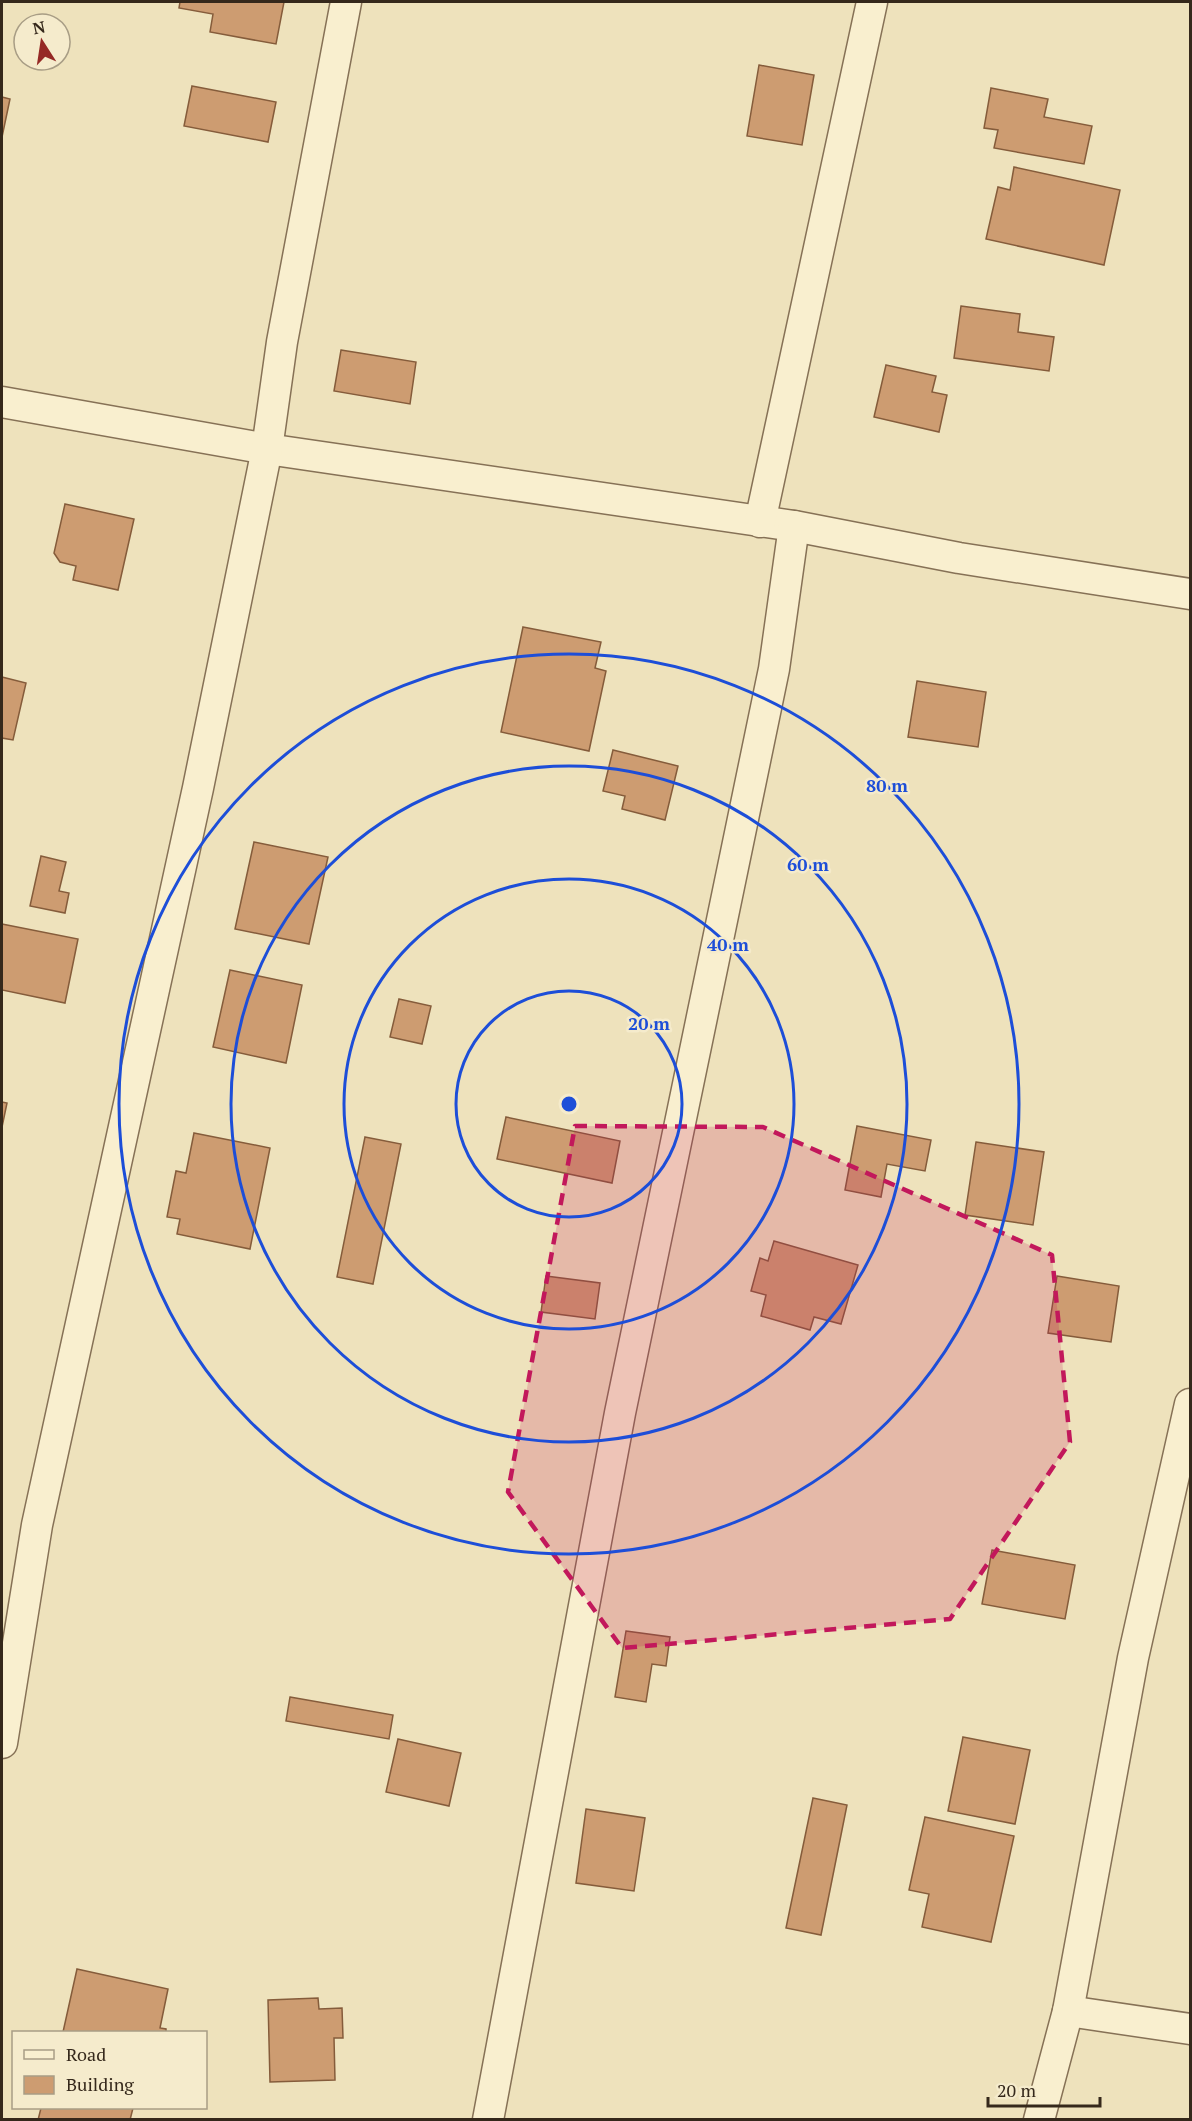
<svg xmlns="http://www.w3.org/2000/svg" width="1192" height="2121" viewBox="0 0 1192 2121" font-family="'PT Serif',serif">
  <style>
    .building { fill: #cd9c71; stroke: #855c3b; stroke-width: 1.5 }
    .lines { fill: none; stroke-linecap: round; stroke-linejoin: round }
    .minor-casing { stroke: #867156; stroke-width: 33 }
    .minor { stroke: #f9efcf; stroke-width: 30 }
    .marked { fill: #c2185b; fill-opacity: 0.2; stroke: #c2185b; stroke-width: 4.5; stroke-dasharray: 12 8; stroke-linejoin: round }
    .ring { fill: none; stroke: #1d4ed8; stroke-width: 3 }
    .centre { fill: #1d4ed8; stroke: #f5ebcc; stroke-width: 3 }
    .ring-label { font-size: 18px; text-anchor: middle; font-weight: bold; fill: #1d4ed8; stroke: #f5ebcc; stroke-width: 5; stroke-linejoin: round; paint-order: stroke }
  </style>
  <rect width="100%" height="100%" fill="#eee2bc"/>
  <g class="building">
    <polygon points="180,2 284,2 276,44 210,32 213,14 179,8"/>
    <polygon points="759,65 814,75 802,145 747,136"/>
    <polygon points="192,86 276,102 268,142 184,126"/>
    <polygon points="991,88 1048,99 1044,117 1092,126 1084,164 994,148 998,130 984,128"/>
    <polygon points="2,97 10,99 2,137"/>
    <polygon points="1014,167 1120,190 1104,265 986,239 998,187 1010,190"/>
    <polygon points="961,306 1020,314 1018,332 1054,337 1049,371 954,358"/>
    <polygon points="341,350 416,362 410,404 334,391"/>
    <polygon points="886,365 936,376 932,392 947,395 939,432 874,417"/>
    <polygon points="65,504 134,519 118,590 73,580 76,566 60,562 54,553"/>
    <polygon points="523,627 601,642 595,668 606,671 589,751 501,732"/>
    <polygon points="2,677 26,683 13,740 2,738"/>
    <polygon points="917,681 986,692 978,747 908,737"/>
    <polygon points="613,750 678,766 665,820 622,809 625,796 603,791"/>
    <polygon points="254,842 328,857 309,944 235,929"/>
    <polygon points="41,856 66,862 59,891 69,893 65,913 30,906"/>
    <polygon points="2,924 78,939 65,1003 2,990"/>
    <polygon points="230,970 302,985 286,1063 213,1047"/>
    <polygon points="399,999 431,1006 422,1044 390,1037"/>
    <polygon points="2,1102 7,1103 2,1127"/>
    <polygon points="506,1117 620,1141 612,1183 497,1159"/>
    <polygon points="857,1126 931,1140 925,1171 887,1164 881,1197 845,1190"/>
    <polygon points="194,1133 270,1148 250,1249 177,1234 180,1219 167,1217 176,1171 186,1173"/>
    <polygon points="365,1137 401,1144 373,1284 337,1277"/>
    <polygon points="976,1142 1044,1152 1033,1225 965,1215"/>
    <polygon points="774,1241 858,1265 841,1324 814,1317 810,1330 761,1316 766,1295 751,1291 760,1258 768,1261"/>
    <polygon points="546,1276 600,1283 595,1319 541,1312"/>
    <polygon points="1057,1276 1119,1286 1111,1342 1048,1333"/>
    <polygon points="992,1550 1075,1565 1065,1619 982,1604"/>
    <polygon points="626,1631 670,1637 666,1666 652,1664 646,1702 615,1697"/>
    <polygon points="290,1697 393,1715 389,1739 286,1721"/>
    <polygon points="963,1737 1030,1750 1015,1824 948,1811"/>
    <polygon points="398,1739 461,1753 449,1806 386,1792"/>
    <polygon points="813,1798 847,1805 821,1935 786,1928"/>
    <polygon points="586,1809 645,1818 634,1891 576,1883"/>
    <polygon points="925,1817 1014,1836 991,1942 922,1927 929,1894 909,1890"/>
    <polygon points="77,1969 168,1989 160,2028 166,2029 166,2032 63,2032"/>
    <polygon points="318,1998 319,2009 342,2008 343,2038 334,2038 335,2080 270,2082 268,2000"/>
    <polygon points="41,2108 133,2108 130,2120 38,2120"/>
  </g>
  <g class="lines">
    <defs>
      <g id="minor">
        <polyline points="2,402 267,449 794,526 959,558 1190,594"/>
        <polyline points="760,522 872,2"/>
        <polyline points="2,1743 37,1525 198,788 267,449 282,342 346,2"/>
        <polyline points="1068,2011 1190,2029"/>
        <polyline points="488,2120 620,1413 774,669 794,526"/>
        <polyline points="1039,2120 1068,2011 1133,1658 1190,1404"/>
      </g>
    </defs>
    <use href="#minor" class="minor-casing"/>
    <use href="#minor" class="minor"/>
  </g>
  <path class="marked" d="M575 1126 763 1127 1052 1255 1070 1442 950 1619 622 1648 508 1492Z"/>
  <g class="ring">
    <circle cx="569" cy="1104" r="113"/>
    <circle cx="569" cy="1104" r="225"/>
    <circle cx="569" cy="1104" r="338"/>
    <circle cx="569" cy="1104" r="450"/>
  </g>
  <circle cx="569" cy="1104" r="9" class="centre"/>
  <g class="ring-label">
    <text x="887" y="792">80 m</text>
    <text x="808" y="871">60 m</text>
    <text x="728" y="951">40 m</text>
    <text x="649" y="1030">20 m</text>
  </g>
  <rect width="1192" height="2121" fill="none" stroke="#35281b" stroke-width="6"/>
  <rect x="12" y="2031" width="195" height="78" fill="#f5ebcc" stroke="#a89d85" stroke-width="1.5"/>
  <rect x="24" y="2050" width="30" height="9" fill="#f9efcf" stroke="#a89d85" stroke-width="1.5"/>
  <text x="66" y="2061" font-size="18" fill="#35281b">Road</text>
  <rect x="24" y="2076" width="30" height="18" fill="#cd9c71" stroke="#a89d85" stroke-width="1.5"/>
  <text x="66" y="2091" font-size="18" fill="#35281b">Building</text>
  <g transform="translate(42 42) rotate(348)"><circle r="28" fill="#f5ebcc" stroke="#a89d85" stroke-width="1.5"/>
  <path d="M0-4.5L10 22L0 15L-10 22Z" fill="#952925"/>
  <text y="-9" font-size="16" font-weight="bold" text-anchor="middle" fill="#35281b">N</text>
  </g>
  <path d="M988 2097v9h112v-9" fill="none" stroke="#35281b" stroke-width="3"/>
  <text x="997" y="2097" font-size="18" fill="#35281b" stroke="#f5ebcc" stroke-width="4.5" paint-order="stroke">20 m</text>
</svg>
